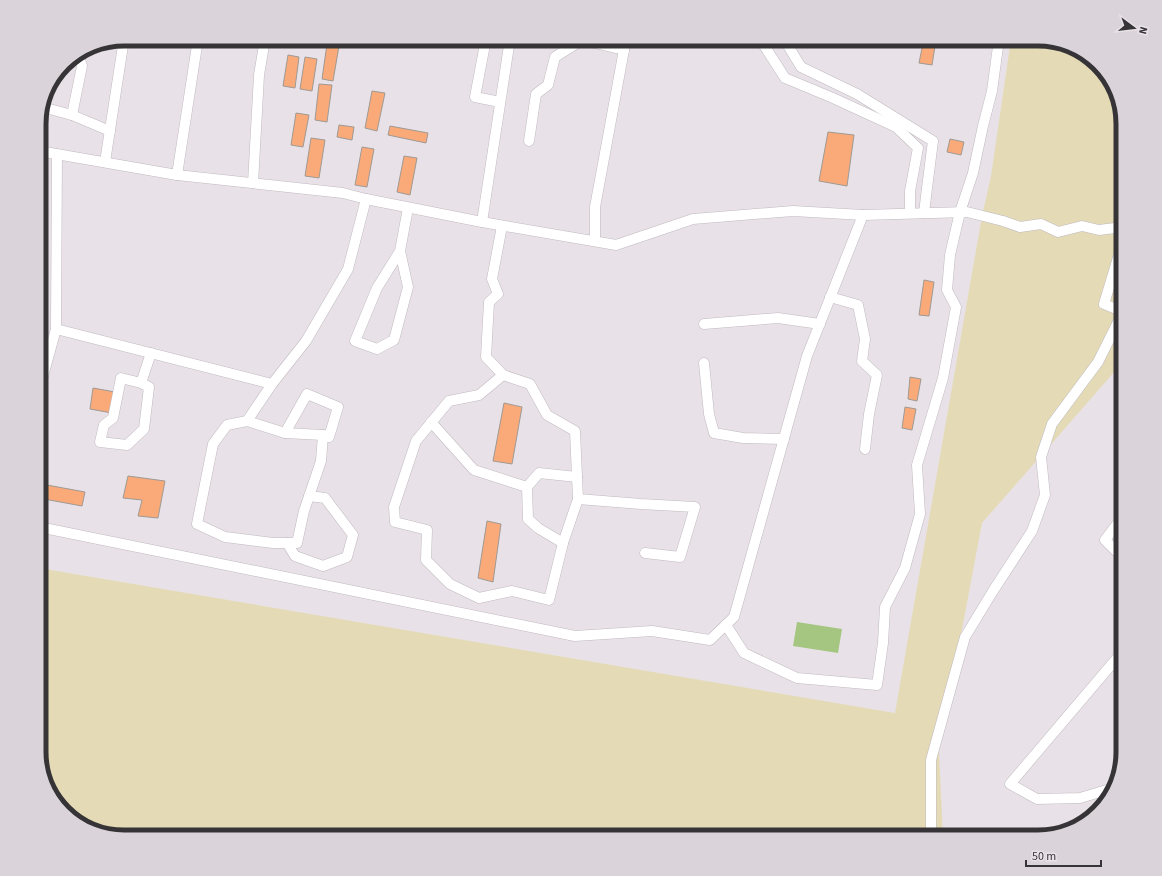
<svg xmlns="http://www.w3.org/2000/svg" width="1162" height="876" viewBox="0 0 1162 876" font-family="'Source Sans 3',sans-serif">
  <style>
    .green { fill: #a4c680 }
    .sand { fill: #e4dbb6 }
    .building { fill: #f9aa78; stroke: #a09994 }
    .lines { fill: none; stroke-linecap: round; stroke-linejoin: round }
    .minor-casing { stroke: #c0b9bf; stroke-width: 11 }
    .minor { stroke: #fff; stroke-width: 10 }
    .rim { fill: none; stroke: #363436; stroke-width: 5 }
  </style>
  <rect width="100%" height="100%" fill="#e8e2e8"/>
  <polygon class="green" points="797,622 842,629 838,653 793,646"/>
  <polygon class="sand" points="1011,39 1038,39 1090,57 1114,87 1123,124 1123,362 982,523 939,752 943,837 124,837 72,819 48,790 39,757 39,568 895,713 982,216 991,176"/>
  <g class="building">
    <polygon points="875,39 887,39 886,46 874,43"/>
    <polygon points="923,43 935,46 932,65 919,63"/>
    <polygon points="327,44 339,46 333,81 322,79"/>
    <polygon points="288,55 299,57 295,88 283,86"/>
    <polygon points="305,57 317,59 312,91 300,89"/>
    <polygon points="319,84 332,85 327,122 315,120"/>
    <polygon points="372,91 385,93 377,131 365,128"/>
    <polygon points="296,113 309,115 303,147 291,145"/>
    <polygon points="339,125 354,127 352,140 337,137"/>
    <polygon points="390,126 428,133 426,143 388,135"/>
    <polygon points="828,132 854,135 847,186 819,181"/>
    <polygon points="311,138 325,140 319,178 305,176"/>
    <polygon points="950,139 964,142 961,155 947,152"/>
    <polygon points="362,147 374,149 367,187 355,185"/>
    <polygon points="404,156 417,158 410,195 397,192"/>
    <polygon points="924,280 934,282 929,316 919,315"/>
    <polygon points="910,377 921,379 917,401 908,399"/>
    <polygon points="93,388 115,392 112,413 90,409"/>
    <polygon points="504,403 522,407 512,464 493,461"/>
    <polygon points="905,407 916,409 912,430 902,428"/>
    <polygon points="128,476 165,481 158,518 138,516 142,500 123,498"/>
    <polygon points="47,485 85,492 82,506 44,499"/>
    <polygon points="487,521 501,524 493,582 478,578"/>
  </g>
  <g class="lines">
    <defs>
      <g id="minor">
        <polyline points="486,39 475,97 500,102"/>
        <polyline points="760,39 785,78 833,98 896,127 918,148 910,191 910,213"/>
        <polyline points="784,39 801,67 857,94 933,141 927,188 924,213"/>
        <polyline points="42,107 72,115 110,131"/>
        <polyline points="72,115 82,66 78,54"/>
        <polyline points="529,141 536,94 548,85 555,57 582,40 624,50"/>
        <polyline points="39,151 177,175 343,193 366,199 482,222 616,245 693,219 793,211 863,215 967,212 1003,221 1020,227 1041,224 1058,232 1082,226 1099,230 1123,227"/>
        <polyline points="105,162 124,39"/>
        <polyline points="177,175 198,39"/>
        <polyline points="253,183 259,75 265,39"/>
        <polyline points="482,222 510,39"/>
        <polyline points="502,226 492,279 498,294 489,302 486,357 503,375 530,384 547,415 575,431 578,499 641,504 695,507 680,557 645,553"/>
        <polyline points="595,241 595,207 626,39"/>
        <polyline points="400,251 408,287 394,340 377,349 355,341 377,288 400,251 408,208"/>
        <polyline points="830,297 858,305 865,339 862,361 877,375 869,414 865,449"/>
        <polyline points="1123,312 1104,304 1123,241"/>
        <polyline points="704,324 778,318 820,324"/>
        <polyline points="56,329 57,154"/>
        <polyline points="704,363 709,414 714,433 743,438 784,439"/>
        <polyline points="503,375 479,395 449,401 416,441 394,507 395,522 427,530 426,560 450,584 479,598 512,591 549,600 563,543 578,499"/>
        <polyline points="141,383 121,378 113,418 104,425 100,442 127,445 144,429 149,387 141,383 151,353"/>
        <polyline points="39,391 56,329 272,384 306,341 348,269 366,199"/>
        <polyline points="247,421 285,433 323,435 321,461 304,511 297,543 273,543 225,537 197,524 213,444 227,425 247,421 272,384"/>
        <polyline points="431,422 474,470 527,487"/>
        <polyline points="285,433 307,394 338,407 329,437 323,435"/>
        <polyline points="1123,516 1105,540 1123,558"/>
        <polyline points="39,527 575,636 652,631 710,640 734,617 807,356 863,215"/>
        <polyline points="287,543 295,556 323,566 347,557 353,535 325,498 309,496"/>
        <polyline points="563,543 538,528 528,519 527,487 539,473 577,477"/>
        <polyline points="726,625 744,653 797,678 877,685 883,643 885,607 905,568 920,514 917,465 943,378 956,307 947,290 950,255 960,212 973,173 983,126 992,91 999,39"/>
        <polyline points="1110,789 1080,798 1037,799 1010,784 1123,651"/>
        <polyline points="931,837 931,760 965,637 993,591 1032,531 1045,495 1041,457 1052,424 1098,362 1123,312"/>
      </g>
    </defs>
    <use href="#minor" class="minor-casing"/>
    <use href="#minor" class="minor"/>
  </g>
  <path d="M0 0H1162V876H0ZM124 46H1038A78 78 0 0 1 1116 124V752A78 78 0 0 1 1038 830H124A78 78 0 0 1 46 752V124A78 78 0 0 1 124 46Z" fill="#dad4da" fill-rule="evenodd"/>
  <path class="rim" d="M124 46H1038A78 78 0 0 1 1116 124V752A78 78 0 0 1 1038 830H124A78 78 0 0 1 46 752V124A78 78 0 0 1 124 46Z"/>
  <g transform="translate(1134 28) rotate(105)" stroke="#e8e2e8" stroke-width="3" paint-order="stroke">
  <path d="M0-3L7 15L0 10L-7 15Z" fill="#363436"/>
  <text y="-6" font-size="11" font-weight="bold" text-anchor="middle" fill="#363436">N</text>
  </g>
  <path d="M1026 860v6h75v-6" fill="none" stroke="#363436" stroke-width="2"/>
  <text x="1032" y="860" font-size="12" fill="#363436" stroke="#e8e2e8" stroke-width="3" paint-order="stroke">50 m</text>
</svg>
